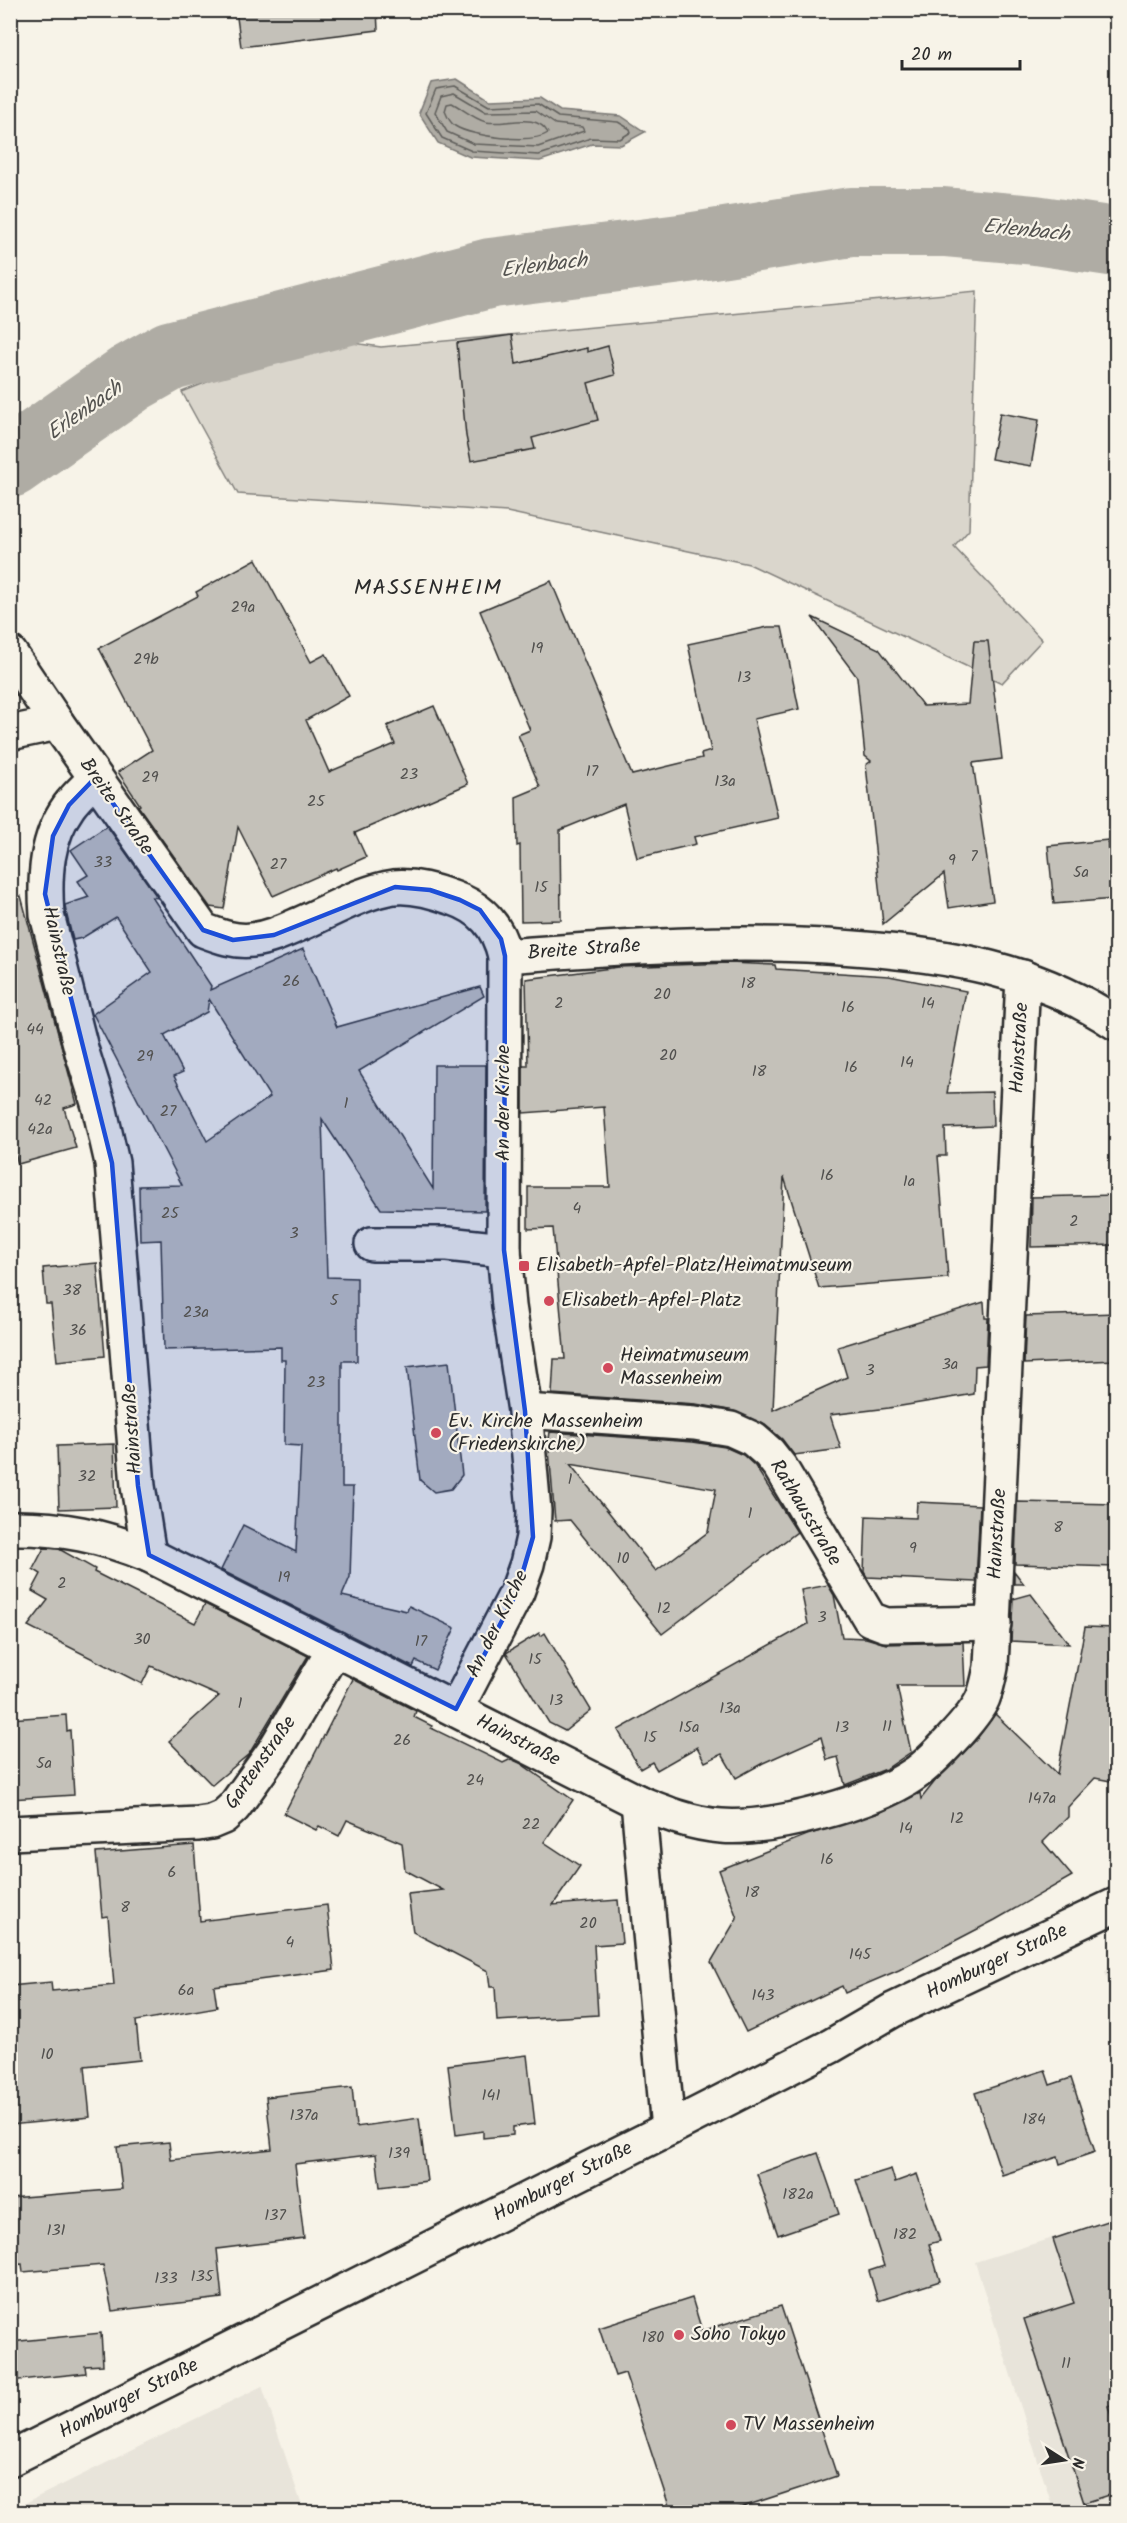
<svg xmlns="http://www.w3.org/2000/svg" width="1127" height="2523" viewBox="0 0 1127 2523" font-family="Kalam,sans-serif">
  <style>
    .built { fill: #e8e4da }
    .green { fill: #dad6cc; stroke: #82807c; stroke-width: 1.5 }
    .water { fill: #afaca4; stroke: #7a7874; stroke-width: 1.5 }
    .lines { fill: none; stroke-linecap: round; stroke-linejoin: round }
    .shore { stroke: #605f5b; stroke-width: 1.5 }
    .river { stroke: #afaca4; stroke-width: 70 }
    .building { fill: #c4c1b9; stroke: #2b2b2b; stroke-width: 1.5; fill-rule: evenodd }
    .minor-casing { stroke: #2b2b2b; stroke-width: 38 }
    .minor { stroke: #f7f3e8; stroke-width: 33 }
    .marked { fill: #1d4ed8; fill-opacity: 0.2; stroke: #1d4ed8; stroke-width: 4.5; stroke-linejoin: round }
    .poi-dot { fill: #d1495b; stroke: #f7f3e8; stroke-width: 2 }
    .labels { text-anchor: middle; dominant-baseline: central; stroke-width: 4.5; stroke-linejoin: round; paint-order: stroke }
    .number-label { font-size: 16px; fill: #51504e }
    .street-label { font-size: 20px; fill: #2b2b2b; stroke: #f7f3e8 }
    .poi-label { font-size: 20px; fill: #2b2b2b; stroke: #f7f3e8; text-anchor: start }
    .water-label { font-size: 21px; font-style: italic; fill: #53524f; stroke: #f7f3e8 }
    .quarter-label { font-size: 22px; letter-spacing: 1.5px; fill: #2b2b2b; stroke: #f7f3e8 }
  </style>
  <rect width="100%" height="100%" fill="#f7f3e8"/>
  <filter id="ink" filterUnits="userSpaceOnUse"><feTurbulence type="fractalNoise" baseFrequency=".0167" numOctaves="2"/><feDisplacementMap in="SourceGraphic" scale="12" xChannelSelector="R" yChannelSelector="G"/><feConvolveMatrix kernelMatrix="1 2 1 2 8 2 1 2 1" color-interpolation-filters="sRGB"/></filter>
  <g filter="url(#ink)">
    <g class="built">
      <polygon points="1116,1961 1116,2004 1105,1972"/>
      <polygon points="1116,2218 1116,2512 1054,2512 975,2262"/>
      <polygon points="262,2386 304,2512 11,2512 11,2510"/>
    </g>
    <polygon class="green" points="977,291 969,530 954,547 1042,640 1002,683 749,564 507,512 238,494 182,392 318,338 381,347"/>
    <polygon class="water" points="457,79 490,100 540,98 560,111 621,116 645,132 621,145 592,144 540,161 470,157 438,143 419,113 431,83"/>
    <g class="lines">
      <g class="shore">
        <polygon points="455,86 489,106 538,104 558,117 618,122 630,129 631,132 620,139 591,138 539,155 472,151 442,138 426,113 436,89"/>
        <polygon points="454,93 486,112 536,111 555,124 582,127 584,131 538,147 474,144 447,132 435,112 441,96"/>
        <path d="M452 103C463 109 474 119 486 122 506 126 536 111 548 133 532 144 472 137 455 126 450 123 447 116 445 111L447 104Z"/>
      </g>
      <polyline class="river" points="10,463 131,378 170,356 491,273 681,249 851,222 944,222 1035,230 1116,242"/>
    </g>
    <g class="building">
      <polygon points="236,10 377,10 378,30 241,47"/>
      <polygon points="512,335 516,364 587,348 587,352 608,346 615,375 588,383 598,420 532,438 535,449 471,461 466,436 457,343"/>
      <polygon points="1000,413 1039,420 1031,466 991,459"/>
      <polygon points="256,559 311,662 326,654 349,696 306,720 329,772 395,744 387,726 434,706 468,784 355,833 366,857 337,870 336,868 273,896 238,827 224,909 210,907 138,806 140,805 118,772 152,750 99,648 198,596 196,592"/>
      <polygon points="551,581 632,775 702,758 701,754 711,751 688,644 768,627 782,627 799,709 754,719 778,818 694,837 696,844 637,858 624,804 560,830 561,920 521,921 520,845 517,846 516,797 540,787 518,735 530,730 480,611"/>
      <polygon points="812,617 879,649 923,706 968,704 974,641 988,641 1002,759 973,763 993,901 949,908 944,874 883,924 866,765 871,761 865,756 857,677"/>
      <path d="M107 826 158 898 152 897 211 986 210 990 303 949 337 1027 480 987 484 996 359 1071 433 1189 434 1065H486L485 1211 381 1209 322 1119 327 1277 357 1278V1361H342V1487H353L350 1577 342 1596 407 1611 409 1606 455 1628 435 1670 416 1661 413 1667 221 1570 243 1525 296 1552 301 1446 284 1445 285 1360H281V1347L164 1350 161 1240 140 1241 139 1186 182 1185 93 1014 152 972 116 917 82 938 73 940 66 912 65 905 89 897 78 881 88 875 71 850ZM209 999 270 1097 207 1141 174 1076 183 1072 164 1035 207 1012Z"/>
      <polygon points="1108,840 1114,899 1054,904 1048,846"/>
      <polygon points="21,896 77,1104 64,1108 76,1148 18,1164 10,1136 10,897"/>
      <polygon points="729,963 775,965 776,969 889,976 966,991 947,1093 992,1092 993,1126 945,1128 946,1156 938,1156 948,1278 819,1288 784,1177 773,1410 847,1377 838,1347 984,1302 985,1318 988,1318 986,1365 975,1366 974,1394 889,1408 830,1415 841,1449 794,1455 782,1439 765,1425 734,1411 696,1404 552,1394 554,1359 565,1359 553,1228 528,1229 528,1187 610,1187 604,1107 523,1113 523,1066 528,1066 526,979 619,967"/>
      <polygon points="1116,1195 1116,1245 1031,1247 1032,1197"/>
      <polygon points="97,1263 105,1356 57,1361 51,1304 46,1304 43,1268"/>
      <polygon points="1116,1313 1116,1360 1024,1364 1026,1316"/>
      <polygon points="449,1362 462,1475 451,1489 434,1492 420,1480 407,1367"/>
      <path d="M550 1432 693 1442 725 1447 743 1455 755 1466 797 1532 662 1634 570 1520 555 1521 548 1438 549 1439ZM570 1464 716 1489 708 1532 656 1571Z"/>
      <polygon points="114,1444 116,1507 59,1509 57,1446"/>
      <polygon points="917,1502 980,1505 976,1582 867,1577 864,1572 866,1516 916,1518"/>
      <polygon points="1017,1502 1116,1504 1116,1567 1015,1564"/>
      <polygon points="44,1548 59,1549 95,1569 94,1572 195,1623 205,1604 308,1656 249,1754 212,1785 169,1741 219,1696 151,1666 142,1684 28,1626 48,1600 32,1591 41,1574 33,1569"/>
      <polygon points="1014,1571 1024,1584 1014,1584"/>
      <polygon points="828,1585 834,1595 842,1637 866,1638 886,1644 963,1642 965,1686 897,1686 911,1752 886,1769 845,1785 838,1757 827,1760 821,1737 763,1763 736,1778 722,1754 705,1762 697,1747 657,1770 652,1762 640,1769 618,1730 808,1624 801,1590"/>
      <polygon points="1031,1594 1069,1644 1011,1641 1013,1599"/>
      <polygon points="1085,1627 1116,1628 1116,1782 1095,1778 1068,1807 1068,1817 1043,1842 1072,1876 995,1920 899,1970 845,1993 842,1986 746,2032 711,1962 737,1918 719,1870 807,1835 879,1813 920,1793 921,1799 936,1780 976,1740 995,1714 1057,1774"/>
      <polygon points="539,1633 541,1636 545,1633 591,1710 565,1731 549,1723 506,1653"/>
      <polygon points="353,1679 416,1711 414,1717 432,1726 431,1728 503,1763 511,1759 520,1763 573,1800 544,1842 580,1866 553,1905 618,1900 622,1943 594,1945 598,2015 497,2021 495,1987 490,1987 488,1971 413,1932 408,1894 443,1890 405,1870 402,1843 347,1820 339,1836 319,1826 316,1830 284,1814"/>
      <polygon points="66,1715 67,1731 70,1730 74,1795 10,1799 10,1719"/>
      <polygon points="194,1845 200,1921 327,1905 334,1970 214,1986 217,2007 136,2021 140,2060 85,2066 90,2117 10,2125 10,1986 51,1982 52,1991 114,1985 108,1916 102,1917 96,1853"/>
      <polygon points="527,2055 535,2124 513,2127 513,2135 483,2138 483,2131 456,2135 448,2065"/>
      <polygon points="1045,2070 1050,2085 1071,2078 1095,2152 1060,2164 1058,2157 1002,2175 975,2093"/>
      <polygon points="352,2087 356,2127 419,2118 427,2181 380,2187 376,2154 295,2164 304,2238 217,2249 222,2298 112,2311 103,2265 23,2272 22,2264 10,2265 10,2198 122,2189 117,2147 169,2142 171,2160 272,2149 266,2097"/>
      <polygon points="818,2153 839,2214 778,2235 757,2174"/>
      <polygon points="891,2169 895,2182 917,2174 940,2241 929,2244 940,2281 878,2301 869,2271 884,2266 856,2180"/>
      <polygon points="1116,2218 1116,2403 1108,2406 1116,2431 1116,2493 1084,2503 1024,2319 1074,2303 1053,2239"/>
      <polygon points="692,2298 702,2331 781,2306 837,2476 727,2512 671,2512 625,2373 615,2376 599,2328"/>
      <polygon points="101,2333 103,2365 85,2366 86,2373 10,2381 10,2342"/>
    </g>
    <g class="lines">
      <defs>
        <g id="minor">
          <path d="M10 653 57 723 203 930C219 936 234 942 252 940 269 938 284 931 300 924 328 912 364 891 394 887 414 885 434 891 453 898 482 908 498 926 505 956L504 1250 509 1306 525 1411 534 1511 533 1537 527 1564 517 1592 456 1709"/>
          <polyline points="10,733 57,723"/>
          <path d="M95 778C87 787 76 796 69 806 46 838 44 876 47 915L82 1052 99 1106 112 1163 138 1486 149 1555"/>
          <path d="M505 956C621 947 737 939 854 948 949 955 1035 969 1116 1023"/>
          <polyline points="372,1244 447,1244 504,1250"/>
          <polyline points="525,1411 695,1423 731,1429 753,1439 769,1453 780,1467 870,1619 886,1625 994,1623"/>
          <path d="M10 1528C60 1527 103 1536 149 1555L638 1802C665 1813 692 1824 721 1826 771 1830 872 1803 913 1775 931 1763 975 1717 983 1698 987 1688 989 1677 991 1667L1023 977"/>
          <polyline points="638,1802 668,2129"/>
          <polyline points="10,1833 198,1824 211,1822 223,1817 234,1807 274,1751 335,1648"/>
          <polyline points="10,2459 668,2129 831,2046 893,2010 1116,1905"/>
        </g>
      </defs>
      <use href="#minor" class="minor-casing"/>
      <use href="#minor" class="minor"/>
    </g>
  </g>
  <path class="marked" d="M95 778 203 930 233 940 274 935 395 887 430 890 460 900 480 910 501 939 505 956 504 1250 525 1411 533 1537 517 1592 456 1709 149 1555 138 1486 112 1163 45 894 53 836 69 805Z"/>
  <g class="poi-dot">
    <rect x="518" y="1260" width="12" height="12" rx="3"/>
    <circle cx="549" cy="1301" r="6"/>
    <circle cx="608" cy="1368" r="6"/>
    <circle cx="436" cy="1433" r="6"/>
    <circle cx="679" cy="2335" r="6"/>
    <circle cx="731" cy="2425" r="6"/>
  </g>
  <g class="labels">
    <g class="number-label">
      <text x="243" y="607">29a</text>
      <text x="537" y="648">19</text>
      <text x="146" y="659">29b</text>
      <text x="744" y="677">13</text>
      <text x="592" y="771">17</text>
      <text x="409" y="774">23</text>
      <text x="150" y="777">29</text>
      <text x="725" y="781">13a</text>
      <text x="316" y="801">25</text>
      <text x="974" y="856">7</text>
      <text x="952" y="860">9</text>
      <text x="103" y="862">33</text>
      <text x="278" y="864">27</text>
      <text x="1081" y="872">5a</text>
      <text x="541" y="887">15</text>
      <text x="291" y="981">26</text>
      <text x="748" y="983">18</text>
      <text x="662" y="994">20</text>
      <text x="559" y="1003">2</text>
      <text x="928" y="1003">14</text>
      <text x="848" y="1007">16</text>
      <text x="35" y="1029">44</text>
      <text x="668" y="1055">20</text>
      <text x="145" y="1056">29</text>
      <text x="907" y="1062">14</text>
      <text x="851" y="1067">16</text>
      <text x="759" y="1071">18</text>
      <text x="43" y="1100">42</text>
      <text x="346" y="1103">1</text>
      <text x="168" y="1111">27</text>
      <text x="40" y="1129">42a</text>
      <text x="827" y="1175">16</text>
      <text x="909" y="1181">1a</text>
      <text x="577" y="1208">4</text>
      <text x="170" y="1213">25</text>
      <text x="1074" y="1221">2</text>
      <text x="294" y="1233">3</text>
      <text x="72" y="1290">38</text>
      <text x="334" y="1300">5</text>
      <text x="196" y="1312">23a</text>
      <text x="78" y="1330">36</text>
      <text x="950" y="1364">3a</text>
      <text x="870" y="1370">3</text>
      <text x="316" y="1382">23</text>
      <text x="87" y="1476">32</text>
      <text x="570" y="1479">1</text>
      <text x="750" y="1513">1</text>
      <text x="1058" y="1527">8</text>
      <text x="913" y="1548">9</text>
      <text x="623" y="1558">10</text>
      <text x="284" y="1577">19</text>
      <text x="62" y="1583">2</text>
      <text x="664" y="1608">12</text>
      <text x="822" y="1617">3</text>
      <text x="142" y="1639">30</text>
      <text x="421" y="1641">17</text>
      <text x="535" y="1659">15</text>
      <text x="556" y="1700">13</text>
      <text x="240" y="1703">1</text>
      <text x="730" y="1708">13a</text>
      <text x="887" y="1726">11</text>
      <text x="689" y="1727">15a</text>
      <text x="842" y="1727">13</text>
      <text x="650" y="1737">15</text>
      <text x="402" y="1740">26</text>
      <text x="44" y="1763">5a</text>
      <text x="475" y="1780">24</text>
      <text x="1042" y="1798">147a</text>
      <text x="957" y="1818">12</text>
      <text x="531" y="1824">22</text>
      <text x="906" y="1828">14</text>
      <text x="827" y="1859">16</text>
      <text x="172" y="1872">6</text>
      <text x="752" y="1892">18</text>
      <text x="125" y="1907">8</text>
      <text x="588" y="1923">20</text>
      <text x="290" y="1942">4</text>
      <text x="860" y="1954">145</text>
      <text x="186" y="1990">6a</text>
      <text x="763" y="1995">143</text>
      <text x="47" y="2054">10</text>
      <text x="491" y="2095">141</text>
      <text x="304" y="2115">137a</text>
      <text x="1034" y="2119">184</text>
      <text x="399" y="2153">139</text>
      <text x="798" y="2194">182a</text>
      <text x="275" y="2215">137</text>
      <text x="56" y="2230">131</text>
      <text x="905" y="2234">182</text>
      <text x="202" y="2276">135</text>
      <text x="166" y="2278">133</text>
      <text x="653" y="2337">180</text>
      <text x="1066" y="2363">11</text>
    </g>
    <g class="street-label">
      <text transform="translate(116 807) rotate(55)">Breite Straße</text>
      <text transform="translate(584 950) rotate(-4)">Breite Straße</text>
      <text transform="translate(58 951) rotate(77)">Hainstraße</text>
      <text transform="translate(1020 1048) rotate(-87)">Hainstraße</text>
      <text transform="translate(504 1103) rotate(-90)">An der Kirche</text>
      <text transform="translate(133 1429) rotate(-94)">Hainstraße</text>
      <text transform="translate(805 1513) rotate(59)">Rathausstraße</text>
      <text transform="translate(998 1534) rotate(-87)">Hainstraße</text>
      <text transform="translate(498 1624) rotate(-64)">An der Kirche</text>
      <text transform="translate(518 1741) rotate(27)">Hainstraße</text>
      <text transform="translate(261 1763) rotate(-55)">Gartenstraße</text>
      <text transform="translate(997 1962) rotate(-25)">Homburger Straße</text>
      <text transform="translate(563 2182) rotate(-27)">Homburger Straße</text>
      <text transform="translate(129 2399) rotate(-27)">Homburger Straße</text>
    </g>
    <g class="poi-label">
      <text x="536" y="1266">Elisabeth-Apfel-Platz/Heimatmuseum</text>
      <text x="561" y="1301">Elisabeth-Apfel-Platz</text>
      <text x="620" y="1356">Heimatmuseum<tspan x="620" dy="23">Massenheim</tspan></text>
      <text x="448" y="1422">Ev. Kirche Massenheim<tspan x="448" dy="23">(Friedenskirche)</tspan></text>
      <text x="691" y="2335">Soho Tokyo</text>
      <text x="743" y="2425">TV Massenheim</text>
    </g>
    <g class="water-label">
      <text transform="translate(1026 231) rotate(6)">Erlenbach</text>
      <text transform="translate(544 266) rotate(-7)">Erlenbach</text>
      <text transform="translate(85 411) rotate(-35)">Erlenbach</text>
    </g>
    <g class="quarter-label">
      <text x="428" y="588">MASSENHEIM</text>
    </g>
  </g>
  <rect width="1127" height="2523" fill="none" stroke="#f7f3e8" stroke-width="36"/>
  <rect x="18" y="18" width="1091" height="2487" fill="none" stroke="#2b2b2b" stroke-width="2" filter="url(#ink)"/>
  <g transform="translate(1064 2460) rotate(102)" stroke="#f7f3e8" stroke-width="4.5" paint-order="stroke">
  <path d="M0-4.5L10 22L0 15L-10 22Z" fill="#2b2b2b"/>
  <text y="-9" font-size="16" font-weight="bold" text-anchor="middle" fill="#2b2b2b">N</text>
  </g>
  <path d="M902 60v9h118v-9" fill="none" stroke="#2b2b2b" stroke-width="3"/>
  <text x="911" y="60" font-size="18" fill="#2b2b2b" stroke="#f7f3e8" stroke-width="4.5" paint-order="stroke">20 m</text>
</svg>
